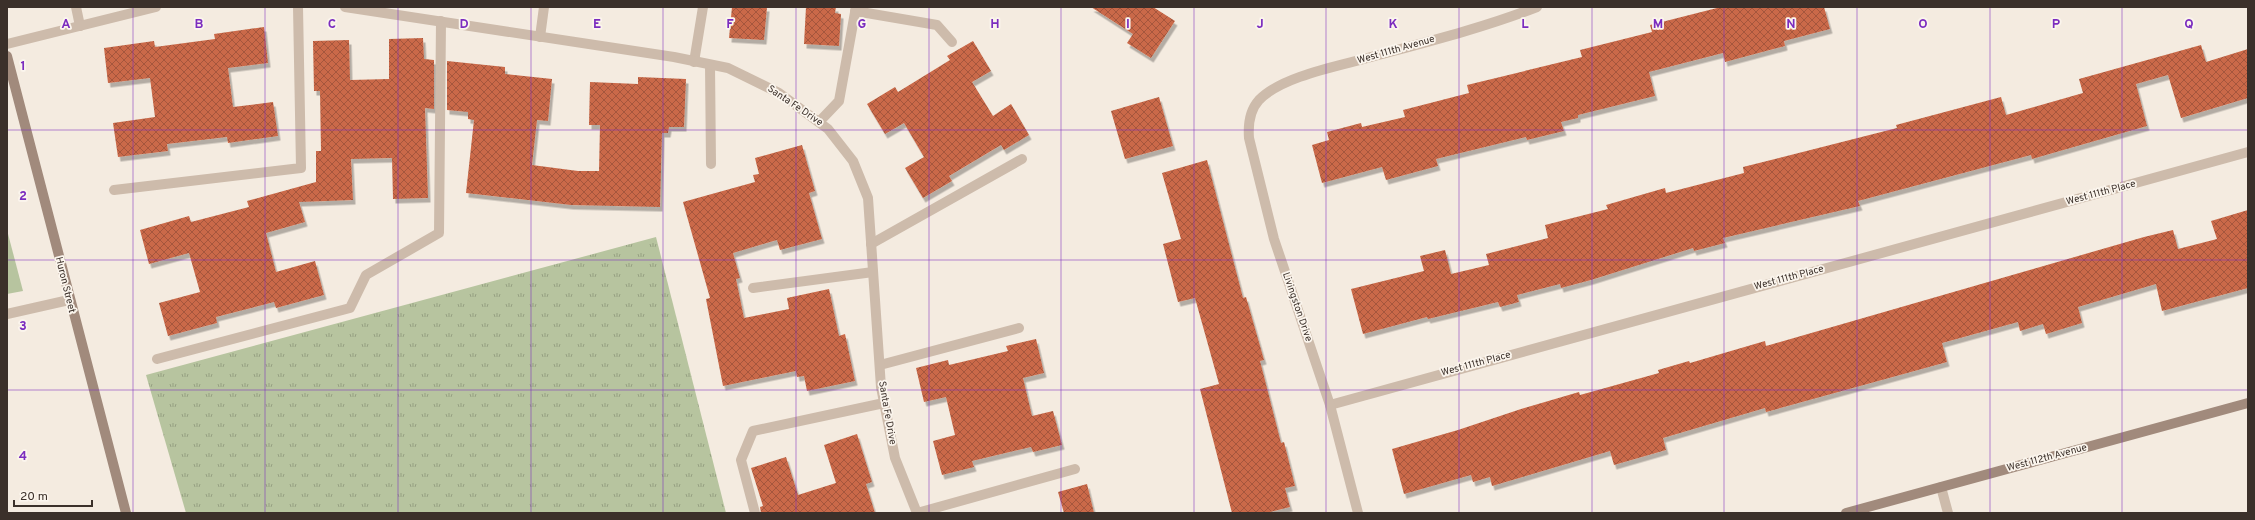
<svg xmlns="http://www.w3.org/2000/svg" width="2255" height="520" viewBox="0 0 2255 520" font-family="Overpass,sans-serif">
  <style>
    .grass { fill: url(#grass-tufts) }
    .park { fill: #b7c49f }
    .building { fill: url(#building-cross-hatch); filter: url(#shadow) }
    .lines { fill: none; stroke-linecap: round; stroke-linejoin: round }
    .lane { stroke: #cdbbab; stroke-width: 10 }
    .street { stroke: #cdbbab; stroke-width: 10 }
    .secondary { stroke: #a18a7c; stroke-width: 10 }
    .grid { fill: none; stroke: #7b2cbf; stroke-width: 1; stroke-opacity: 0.55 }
    .labels { text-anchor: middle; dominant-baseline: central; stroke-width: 3.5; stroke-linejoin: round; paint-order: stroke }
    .street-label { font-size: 10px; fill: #3b302a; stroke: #fbf5ed }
    .grid-label { font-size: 13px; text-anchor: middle; font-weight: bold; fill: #7b2cbf; stroke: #fbf5ed; stroke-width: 3.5; stroke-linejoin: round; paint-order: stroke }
  </style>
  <defs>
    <pattern id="grass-tufts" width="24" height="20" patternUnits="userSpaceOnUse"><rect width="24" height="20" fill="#b7c49f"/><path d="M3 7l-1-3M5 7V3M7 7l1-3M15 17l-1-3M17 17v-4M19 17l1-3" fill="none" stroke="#96a082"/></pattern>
    <pattern id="building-cross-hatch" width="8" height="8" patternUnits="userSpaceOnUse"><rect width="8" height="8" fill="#ca6948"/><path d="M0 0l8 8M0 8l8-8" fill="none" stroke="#a5573c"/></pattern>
    <filter id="shadow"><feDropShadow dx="2.5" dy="4.5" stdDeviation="0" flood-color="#0004"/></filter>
  </defs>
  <rect width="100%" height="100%" fill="#f4ebe0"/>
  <polygon class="grass" points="656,237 726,513 186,513 146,375"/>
  <polygon class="park" points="7,230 23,291 7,294"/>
  <g class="building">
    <polygon points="732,7 767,7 764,40 729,38"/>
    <polygon points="806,7 836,7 835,13 841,14 839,46 804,44"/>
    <polygon points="1091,7 1153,7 1175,21 1151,58 1127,43 1133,34"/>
    <polygon points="1721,7 1824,7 1830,29 1784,41 1785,46 1725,62 1723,53 1649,72 1655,96 1578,115 1578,118 1561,122 1564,131 1527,140 1526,137 1436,159 1438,166 1386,180 1382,167 1322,183 1312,145 1329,140 1327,132 1361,123 1362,127 1405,117 1403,110 1469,93 1467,85 1582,57 1580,50 1652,32 1650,25"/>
    <polygon points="264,27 268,63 228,68 233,107 273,102 278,136 228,143 227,137 167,144 168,151 118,157 113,123 155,117 150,78 108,83 104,48 154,41 155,47 215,39 214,34"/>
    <polygon points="423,38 424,59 434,60 434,109 425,108 428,198 393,199 392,158 351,159 353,200 299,202 305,222 266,233 276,272 315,261 324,295 276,308 274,302 216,317 217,323 168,336 159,303 200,292 189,253 149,264 140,230 189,216 191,222 249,207 247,201 316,182 316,151 321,151 320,91 314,91 313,41 349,40 350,80 389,79 389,39"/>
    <polygon points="973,41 991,71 972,82 993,116 1011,104 1029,135 1004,150 1001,145 949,176 952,181 923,198 905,168 924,157 904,123 885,134 867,104 895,87 898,92 950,60 947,56"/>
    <polygon points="2201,45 2206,62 2248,49 2248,98 2181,118 2168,75 2136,84 2147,126 2032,159 2031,155 1858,201 1860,206 1723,238 1725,243 1694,251 1693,248 1591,280 1561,288 1560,284 1517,295 1519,302 1500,307 1498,302 1428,319 1427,317 1363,334 1351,289 1424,271 1420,256 1445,250 1451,274 1489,265 1486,254 1548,238 1545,225 1608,209 1606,205 1665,188 1666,193 1744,173 1743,167 1897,128 1896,125 2001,97 2006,115 2083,93 2079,79"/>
    <polygon points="447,61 505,67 505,74 552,79 548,121 537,120 532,165 578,171 599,171 600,125 589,125 590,82 638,84 638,77 686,79 684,127 669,127 668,133 662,133 660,207 571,205 466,193 474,120 468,119 468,112 447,110"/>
    <polygon points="1159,97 1173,146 1125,159 1111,111"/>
    <polygon points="802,145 815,191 809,193 822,239 780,250 777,240 733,253 740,278 736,279 744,318 789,309 787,298 829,289 839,336 845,334 855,381 807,391 804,376 797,377 796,371 723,386 706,299 710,298 683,202 755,182 753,175 759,174 755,158"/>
    <polygon points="1207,160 1243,298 1246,297 1264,360 1260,361 1281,443 1284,442 1295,486 1285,488 1290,507 1266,513 1232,513 1200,389 1219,384 1195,298 1178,302 1163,244 1181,239 1162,173"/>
    <polygon points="2248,210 2248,288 2162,311 2156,284 2078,307 2082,323 2046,334 2043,324 2020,331 2018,322 1942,343 1947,362 1766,412 1765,408 1663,438 1666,450 1614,465 1610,451 1492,486 1490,477 1473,482 1471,475 1404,494 1392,449 1458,430 1521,409 1579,392 1580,395 1659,373 1658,370 1689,361 1690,363 1765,341 1766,346 2144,237 2173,230 2178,249 2217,239 2211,221"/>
    <polygon points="1036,339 1044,373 1023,378 1032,416 1053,411 1062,445 1033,452 1031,447 972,461 974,467 942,475 933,441 955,435 946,397 924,402 916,368 948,360 949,365 1008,351 1006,346"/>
    <polygon points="857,434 872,482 866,484 875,513 761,513 760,507 763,506 751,468 786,457 798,495 836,483 824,445"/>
    <polygon points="1087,484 1094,513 1064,513 1058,492"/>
  </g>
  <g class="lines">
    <g class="lane">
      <polyline points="76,7 80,26"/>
      <polyline points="855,11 937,25 952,42"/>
      <polyline points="540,37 544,7"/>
      <polyline points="694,62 703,7"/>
      <polyline points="710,65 711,164"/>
      <polyline points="819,122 839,101 856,7"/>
      <polyline points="114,190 301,168 298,7"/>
      <polyline points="871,244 1022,159"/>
      <polyline points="753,288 873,272"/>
      <polyline points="7,314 69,300"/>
      <polyline points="157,359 350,308 366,275 439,233 441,21"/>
      <polyline points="880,365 1019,328"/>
      <polyline points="755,513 741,460 753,431 884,403"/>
      <polyline points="917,513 1075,469"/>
    </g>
    <g class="street">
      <polyline points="345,7 674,57 728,68 779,93 828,129 853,161 868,198 881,387 895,458 917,513"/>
      <polyline points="7,44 156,7"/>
      <polyline points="1330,405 2248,152"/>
      <polyline points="1941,487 1948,513"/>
      <path d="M1358 513 1330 405 1274 239 1249 138C1248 125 1250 110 1259 100 1282 76 1339 66 1371 57 1427 42 1483 28 1537 7"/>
    </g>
    <g class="secondary">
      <polyline points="7,56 126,513"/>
      <polyline points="1846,513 2248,403"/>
    </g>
  </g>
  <path class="grid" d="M133 7V513M265 7V513M398 7V513M531 7V513M663 7V513M796 7V513M929 7V513M1061 7V513M1194 7V513M1326 7V513M1459 7V513M1592 7V513M1724 7V513M1857 7V513M1990 7V513M2122 7V513M7 130H2248M7 260H2248M7 390H2248"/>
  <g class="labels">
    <g class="street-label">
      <text transform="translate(1396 50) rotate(-16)">West 111th Avenue</text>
      <text transform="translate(795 106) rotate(34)">Santa Fe Drive</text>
      <text transform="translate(2101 193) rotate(-15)">West 111th Place</text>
      <text transform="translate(1789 278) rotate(-15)">West 111th Place</text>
      <text transform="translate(65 285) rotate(76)">Huron Street</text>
      <text transform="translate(1297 307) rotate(71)">Livingston Drive</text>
      <text transform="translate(1476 364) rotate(-15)">West 111th Place</text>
      <text transform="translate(887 413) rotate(80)">Santa Fe Drive</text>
      <text transform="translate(2047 458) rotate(-15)">West 112th Avenue</text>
    </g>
  </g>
  <g class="grid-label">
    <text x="66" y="28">A</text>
    <text x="199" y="28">B</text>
    <text x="332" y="28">C</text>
    <text x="464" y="28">D</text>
    <text x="597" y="28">E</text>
    <text x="730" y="28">F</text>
    <text x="862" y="28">G</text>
    <text x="995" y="28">H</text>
    <text x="1128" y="28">I</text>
    <text x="1260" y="28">J</text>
    <text x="1393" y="28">K</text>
    <text x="1525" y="28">L</text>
    <text x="1658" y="28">M</text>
    <text x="1791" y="28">N</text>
    <text x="1923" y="28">O</text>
    <text x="2056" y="28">P</text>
    <text x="2189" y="28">Q</text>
    <text x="23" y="70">1</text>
    <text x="23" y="200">2</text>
    <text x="23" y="330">3</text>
    <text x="23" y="460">4</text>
  </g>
  <rect width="2255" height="520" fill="none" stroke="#3b302a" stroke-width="16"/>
  <path d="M14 500v6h78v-6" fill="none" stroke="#3b302a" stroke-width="2"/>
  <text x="20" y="500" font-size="12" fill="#3b302a" stroke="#fbf5ed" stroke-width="3" paint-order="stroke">20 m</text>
</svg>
